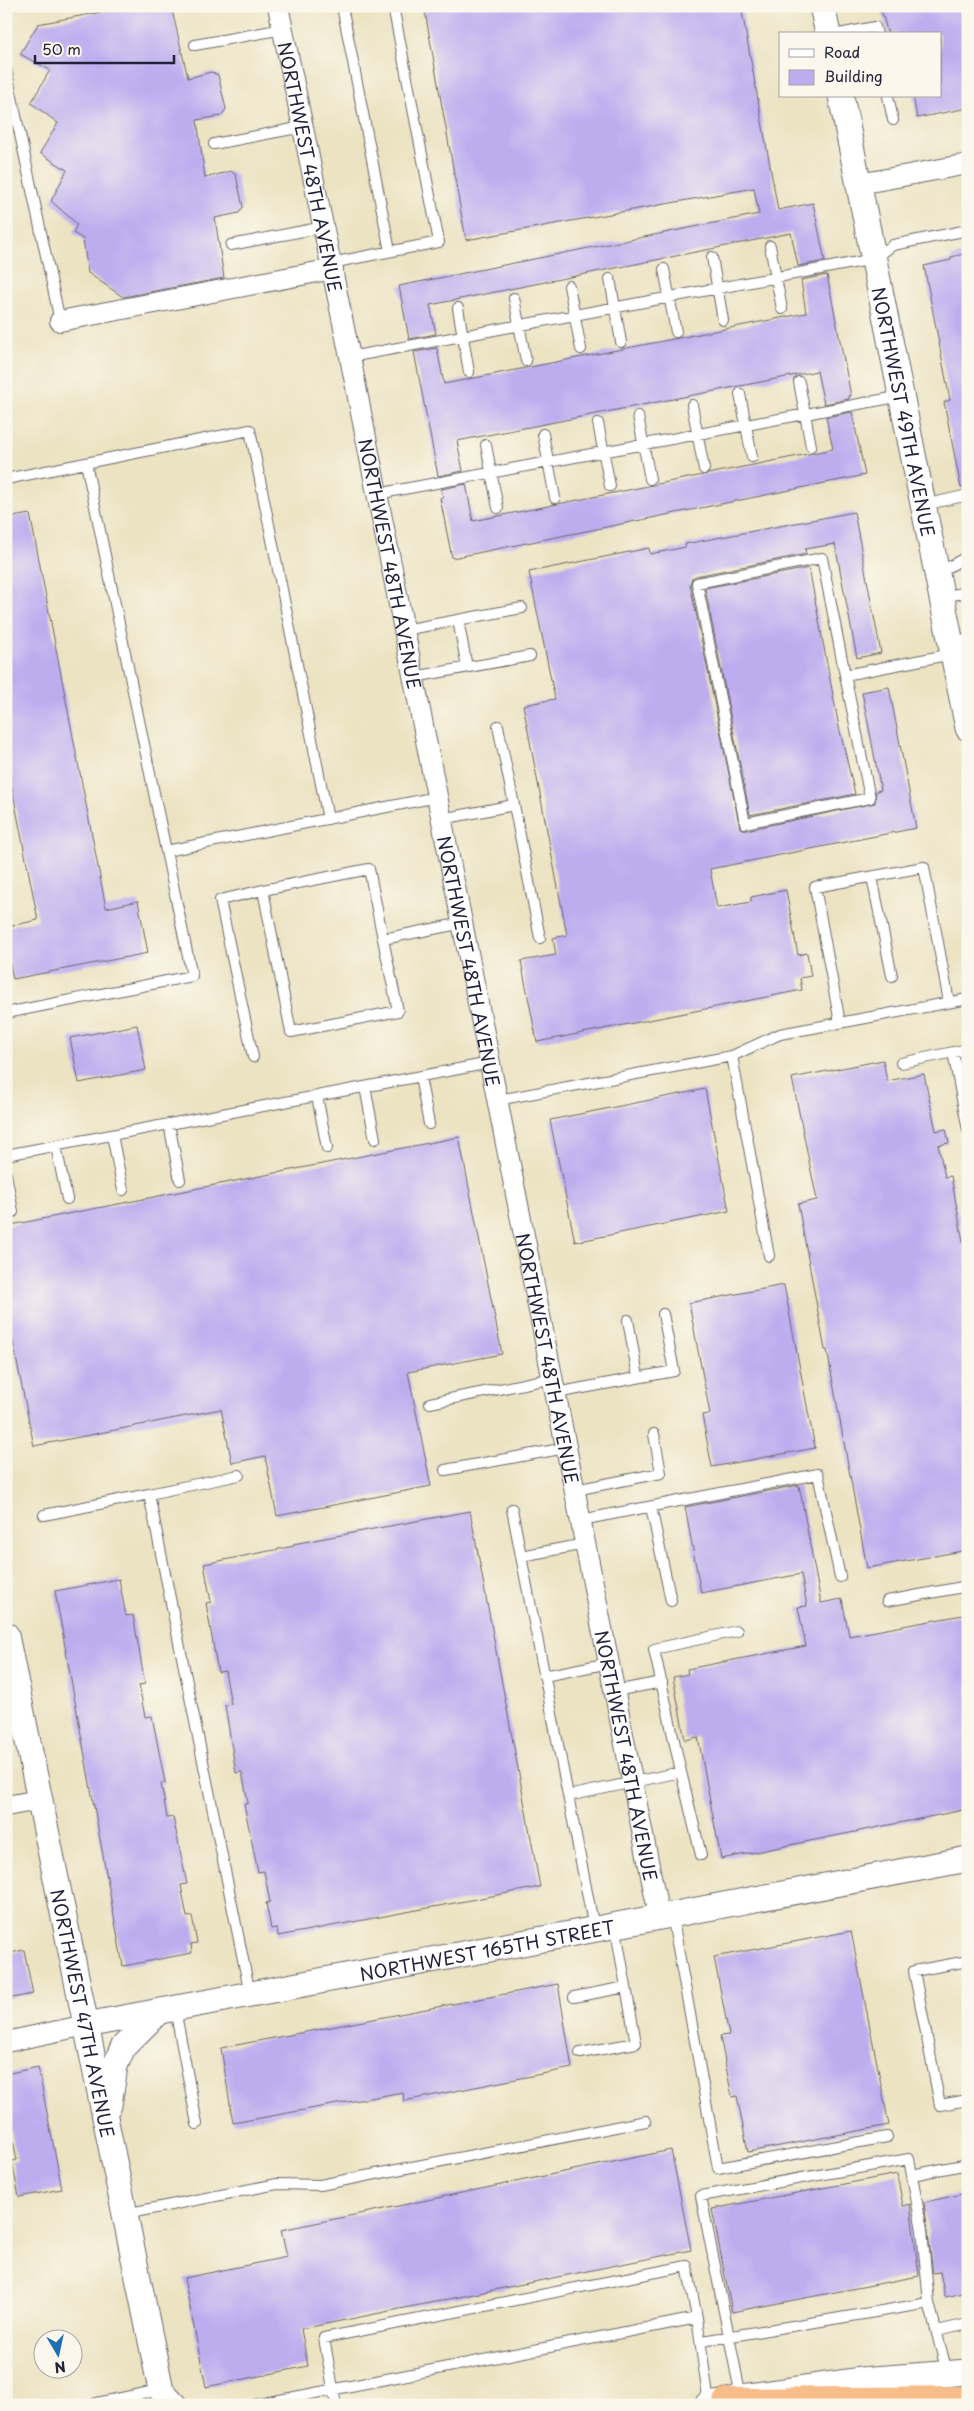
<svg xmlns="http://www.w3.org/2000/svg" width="974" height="2411" font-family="'Playpen Sans',sans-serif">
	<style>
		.building { fill: #bdadef }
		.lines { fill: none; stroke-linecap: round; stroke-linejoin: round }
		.service-casing { stroke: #69666a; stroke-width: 12 }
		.minor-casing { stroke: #69666a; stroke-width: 22 }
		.tertiary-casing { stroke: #69666a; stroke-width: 27 }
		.motorway-casing { stroke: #69666a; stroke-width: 29 }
		.service { stroke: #fff; stroke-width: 10 }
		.minor { stroke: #fff; stroke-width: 20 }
		.tertiary { stroke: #fff; stroke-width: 25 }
		.motorway { stroke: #f7bd88; stroke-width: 28 }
		.labels { text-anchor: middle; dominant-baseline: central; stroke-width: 5; stroke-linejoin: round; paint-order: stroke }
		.street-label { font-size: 18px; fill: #22223b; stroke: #fbf7ec }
	</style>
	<rect width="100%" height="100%" fill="#fbf7ec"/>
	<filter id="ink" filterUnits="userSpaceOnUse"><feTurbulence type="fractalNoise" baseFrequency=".02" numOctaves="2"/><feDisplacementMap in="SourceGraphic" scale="10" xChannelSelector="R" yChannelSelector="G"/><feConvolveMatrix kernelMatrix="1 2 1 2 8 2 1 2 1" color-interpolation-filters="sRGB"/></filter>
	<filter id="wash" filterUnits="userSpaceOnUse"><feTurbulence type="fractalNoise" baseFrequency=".0096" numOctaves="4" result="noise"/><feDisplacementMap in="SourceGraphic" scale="20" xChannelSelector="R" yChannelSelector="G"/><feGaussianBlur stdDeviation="1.12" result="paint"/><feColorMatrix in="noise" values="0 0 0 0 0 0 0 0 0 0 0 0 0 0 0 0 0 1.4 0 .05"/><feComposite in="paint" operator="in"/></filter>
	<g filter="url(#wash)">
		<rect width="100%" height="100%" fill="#ece3c2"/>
		<g id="blocks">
			<path class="building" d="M133,6H171L188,78L211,72L218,75L226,109L221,116L197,120L205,178L231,171L236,175L243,207L239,213L215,218L224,278L123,297L88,273L83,239L73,233L77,224L51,201L67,170L40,153L58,123L31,103L50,70L20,54L38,24Z
				M424,6H741L778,210L813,203L825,261L798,266L791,233L430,305L436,334L409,339L399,286L759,214L754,188L466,240Z
				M880,6H965L968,20V108L917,118L913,96H940V34H888Z
				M968,253V487L961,488L944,402L950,400L924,266L951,260V257Z
				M827,275L851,396H849V399L824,404L817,371L457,441L463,471L438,476L414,352L437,348L444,384L806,313L801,280Z
				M852,412L865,475L452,558L440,498L443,497L441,489L466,484L473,521L833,449L826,417Z
				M854,512L881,653L857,658L835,544L805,549L806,554L696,576L692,578L690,584L740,828L746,830L875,803L876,791L881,790L862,692L889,687L916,828L710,869L717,908L751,902V897L786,890L798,955L807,953L811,976L800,978L802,990L537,1042L521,961L556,955L553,938L567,935L523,705L555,699L529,572L649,548L650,554L686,547L685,544Z
				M30,514L106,908L138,901L148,953L13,979L6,946V927L38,920L6,758V518Z
				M809,568L839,727L855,794L750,815L705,588Z
				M137,1025L146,1070L79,1083L70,1038Z
				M883,1060L887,1081L924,1074L936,1131L946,1129L949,1143L938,1145L945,1177L951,1176L968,1269V1550L867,1568L827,1350H825L798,1204L817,1200L792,1078Z
				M705,1089L729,1211L575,1242L550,1120Z
				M459,1137L502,1354L408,1372L431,1486L277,1516L265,1456L232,1463L221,1409L34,1446L6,1308V1226Z
				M784,1285L815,1448L712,1467L702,1415L710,1414L689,1303Z
				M799,1485L821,1603L842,1599L849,1636L968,1614V1809L721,1859L698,1737L685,1740L673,1677L688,1674L687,1669L806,1646L798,1607L807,1606L801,1574L701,1593L685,1507Z
				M470,1511L540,1887L278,1936L277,1928L271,1929L266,1903L270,1902L264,1871L258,1872L244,1804L248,1803L242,1772L236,1773L225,1705L231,1704L225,1671L218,1672L206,1603L211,1602L204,1564L294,1546L293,1544Z
				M119,1579L126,1616L133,1615L145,1684L139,1685L145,1717L152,1716L165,1783H161L167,1818L173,1817L187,1884L181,1885L187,1917L192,1916L197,1943L191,1944L192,1953L123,1966L55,1591Z
				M851,1931L889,2125L748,2152L737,2096L732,2097L720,2036L729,2035L714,1957Z
				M24,1950L33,1994L6,1999V1954Z
				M558,1984L572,2068L404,2101L403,2092L233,2123L221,2048Z
				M38,2067L62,2189L19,2197L12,2161L17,2160L6,2105V2074Z
				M671,2150L691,2250L301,2329L308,2366L206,2387L184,2278L287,2257L281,2230Z
				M897,2174L903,2206L910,2204L919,2276L732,2312L712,2209Z
				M968,2193V2292L945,2297L940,2272L933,2273L924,2202Z"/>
		</g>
	</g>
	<g filter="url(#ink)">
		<use href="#blocks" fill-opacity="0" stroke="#69666a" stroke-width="1"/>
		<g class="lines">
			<g class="service-casing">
				<path id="service" d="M342,6L390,251
					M839,34L875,27L877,34
					M195,45L283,29
					M6,69L60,321
					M888,96L893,120
					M214,144L303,127
					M231,245L324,227
					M770,246L782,309
					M712,257L723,320
					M331,263L439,242L393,6
					M664,269L676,332
					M610,279L621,342
					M569,286L581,349
					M514,298L526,361
					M458,308L469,372
					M350,357L874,259L893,245L968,230
					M799,382L811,446
					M740,394L752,457
					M692,405L704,469
					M638,416L650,479
					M598,423L610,486
					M543,434L555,498
					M486,445L498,508
					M86,463L166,851
					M6,479L250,430L328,819
					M377,494L902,396
					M924,505L968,495
					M938,573L968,556
					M942,597L968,592
					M458,620L467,667
					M404,630L522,608
					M951,642L968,639
					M845,675L822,558L697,583L745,823L870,798L845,675L952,654
					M414,677L530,656
					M498,726L514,805
					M442,819L514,805L540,938
					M872,877L892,976
					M383,939L369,869L263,890L291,1032L398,1011L383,939L463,923
					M6,1013L192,976L166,851L437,797
					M840,1023L815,887L924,867L949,1002
					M953,1052L968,1130
					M732,1056L780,1034L968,999
					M253,1057L220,900L263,890
					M901,1063L968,1049
					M420,1077L429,1124
					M365,1087L375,1139
					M317,1096L327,1148
					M498,1100L732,1056L769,1256
					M169,1124L180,1180
					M112,1135L123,1190
					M56,1146L67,1199
					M6,1155L490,1063
					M6,1174L13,1212
					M628,1320L638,1377
					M556,1393L674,1371L663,1314
					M430,1403L553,1378
					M445,1470L566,1448
					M575,1490L661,1473L654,1434
					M149,1494L239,1475
					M651,1507L671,1601
					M512,1509L521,1556
					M44,1515L149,1494L250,1994
					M581,1520L818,1474L840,1577
					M585,1544L521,1556L594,1928
					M887,1601L968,1586
					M544,1676L609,1663
					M615,1691L662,1682
					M681,1772L701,1855
					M568,1796L681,1772L654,1649L737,1631
					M672,1915L718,2168L887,2137
					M968,1961L914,1971L940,2105L968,2100
					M574,1997L626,1987
					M175,2009L197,2124
					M580,2053L636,2043L615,1925
					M912,2175L968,2164
					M125,2214L277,2184L320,2185L646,2121
					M937,2331L968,2324
					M702,2341L929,2303L947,2372
					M741,2397L701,2196L909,2159L922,2230L929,2303
					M97,2405V2403L160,2390
					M254,2405L697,2318L709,2404
					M336,2405L324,2338L687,2266L697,2318"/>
			</g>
			<g class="minor-casing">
				<g id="minor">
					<path id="s1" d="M278,6L350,357L659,1916"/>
					<path d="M859,184L968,164"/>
					<path d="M60,321L333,269"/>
					<path d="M6,1806L39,1800"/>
					<path d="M6,2042L86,2025"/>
				</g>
			</g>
			<g class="tertiary-casing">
				<g id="tertiary">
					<path d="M822,6L828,34"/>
					<path id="s2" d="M841,96L968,728"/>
					<path id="s3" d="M6,1635L161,2390L175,2405"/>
					<path id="s4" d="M86,2025L968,1859"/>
					<path d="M109,2105L115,2066L123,2047L158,2012"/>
					<path d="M707,2405L727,2402L741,2397L860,2380L968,2372"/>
				</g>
			</g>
			<g class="motorway-casing">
				<path id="motorway" d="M727,2402L968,2400"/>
			</g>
			<use href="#service" class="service"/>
			<use href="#minor" class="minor"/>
			<use href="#tertiary" class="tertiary"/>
			<use href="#motorway" class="motorway"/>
		</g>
	</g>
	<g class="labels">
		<g class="street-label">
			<text stroke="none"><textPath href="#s1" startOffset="164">NORTHWEST 48TH AVENUE</textPath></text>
			<text stroke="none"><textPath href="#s2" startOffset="322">NORTHWEST 49TH AVENUE</textPath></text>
			<text stroke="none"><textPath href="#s1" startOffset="569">NORTHWEST 48TH AVENUE</textPath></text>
			<text stroke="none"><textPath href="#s1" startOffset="974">NORTHWEST 48TH AVENUE</textPath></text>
			<text stroke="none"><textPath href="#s1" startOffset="1379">NORTHWEST 48TH AVENUE</textPath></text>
			<text stroke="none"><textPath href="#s1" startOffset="1784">NORTHWEST 48TH AVENUE</textPath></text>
			<text stroke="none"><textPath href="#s4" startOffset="408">NORTHWEST 165TH STREET</textPath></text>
			<text stroke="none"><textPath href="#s3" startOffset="386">NORTHWEST 47TH AVENUE</textPath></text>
		</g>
	</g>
	<rect width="974" height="2411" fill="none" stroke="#fbf7ec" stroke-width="25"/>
	<rect x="779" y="32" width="162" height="65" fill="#fbf7ec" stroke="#a4a2a5"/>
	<rect x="789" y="49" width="25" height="8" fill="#ffffff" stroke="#a4a2a5"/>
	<text x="824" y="58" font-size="15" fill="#22223b">Road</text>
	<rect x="789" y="70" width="25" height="15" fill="#bdadef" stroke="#a4a2a5"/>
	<text x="824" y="82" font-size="15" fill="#22223b">Building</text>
	<g transform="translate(58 2354) rotate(171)"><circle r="24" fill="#fbf7ec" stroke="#a4a2a5"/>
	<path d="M0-4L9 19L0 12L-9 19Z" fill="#1f6fb2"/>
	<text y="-8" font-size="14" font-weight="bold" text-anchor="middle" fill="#22223b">N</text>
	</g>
	<path d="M35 55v8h139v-8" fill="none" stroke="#22223b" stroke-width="2.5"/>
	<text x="42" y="55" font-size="15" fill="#22223b" stroke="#fbf7ec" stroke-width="4" paint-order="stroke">50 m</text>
</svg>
